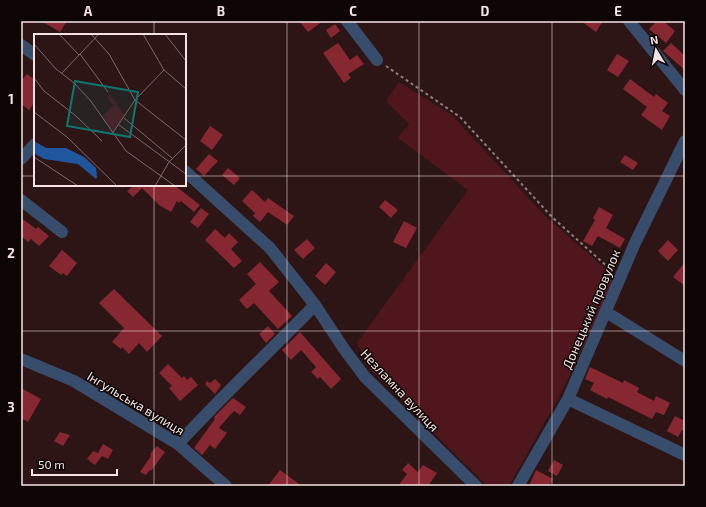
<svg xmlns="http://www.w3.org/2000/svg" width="706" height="507" font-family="'Exo 2',sans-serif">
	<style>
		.green { fill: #4f171d }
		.building { fill: #872732 }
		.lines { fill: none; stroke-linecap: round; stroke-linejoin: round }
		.path { stroke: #917c7c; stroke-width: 2; stroke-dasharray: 3 3; stroke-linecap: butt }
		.minor { stroke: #384d6c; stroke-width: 12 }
		.grid { fill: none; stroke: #f6e4e4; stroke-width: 1; stroke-opacity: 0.55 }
		.labels { text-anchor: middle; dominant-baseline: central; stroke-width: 3; stroke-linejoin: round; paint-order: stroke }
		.street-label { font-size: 13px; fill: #f6e4e4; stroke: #0e0505 }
		.inset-road { fill: none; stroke: #7d6868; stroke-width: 1 }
		.view { fill: #0f766e; fill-opacity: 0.15; stroke: #0f766e; stroke-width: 2 }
		.inset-edge { fill: none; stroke: #f6e4e4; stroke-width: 2 }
		.neatline { fill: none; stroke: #f6e4e4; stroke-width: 1.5 }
		.grid-label { font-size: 13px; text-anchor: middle; font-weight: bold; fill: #f6e4e4 }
	</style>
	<rect width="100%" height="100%" fill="#2d1516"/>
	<path class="green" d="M399,82L452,115L544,215L617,279L560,395L509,486H487L371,370L357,343L468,190L398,138L409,124L386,101Z"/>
	<path class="building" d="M41,21H67L60,32Z
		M299,21H323L308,32Z
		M581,21H603L596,32Z
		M657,21H663L675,31L666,43L649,29Z
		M335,24L340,31L331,38L326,30Z
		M338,43L350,60L357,55L364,64L348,74L351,78L344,83L323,53Z
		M671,43L685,56V70L663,51Z
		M617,54L629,61L618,77L607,70Z
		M27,74L35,80V102L29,110L21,104V81Z
		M630,79L654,97L656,94L668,103L662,111L670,116L662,130L641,115L647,107L623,89Z
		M210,126L223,135L212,150L200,141Z
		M209,154L218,161L204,176L196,169Z
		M625,155L638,163L633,170L620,162Z
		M228,168L240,178L234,185L222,175Z
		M134,185H174L200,205L194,212L181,201L179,203L177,201L171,212L159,205L142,188L133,197L127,191Z
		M252,190L265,202L268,198L294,216L287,225L268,212L260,222L253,216L255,213L242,201Z
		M385,200L398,210L391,218L379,207Z
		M599,207L613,215L606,228L625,239L620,248L598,236L592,246L583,241L595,220L593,218Z
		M201,208L209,214L198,228L190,222Z
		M21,218L36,229L38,227L49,236L39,246L31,239L28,242L21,236Z
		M404,221L417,228L406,248L393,242Z
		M215,229L225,238L229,233L238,242L231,249L242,261L234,268L205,240Z
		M307,239L315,248L303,259L294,250Z
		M668,240L678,250L668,261L658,251Z
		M62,250L77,263L67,276L63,273L61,275L49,266Z
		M260,262L279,282L269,291L292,316L278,329L254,303L247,309L239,300L256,284L247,274Z
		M685,262V286L673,277Z
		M326,263L336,272L325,285L315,276Z
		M114,289L162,336L147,352L139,343L129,354L122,347L121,349L112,342L124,328L99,303Z
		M268,326L275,334L266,343L259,334Z
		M300,332L341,379L331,389L320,377L318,379L311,372L316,367L301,350L291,360L282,350Z
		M168,364L182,378L184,376L187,380L191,377L198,385L180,401L169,388L172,386L159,373Z
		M590,367L623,383L624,380L639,388L637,392L654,401L656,396L670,403L664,415L656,412L652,419L608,397L607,399L590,390L594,383L585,379Z
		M215,379L221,385L215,394L205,384L207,381L210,383Z
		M21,388L41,399L28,422L21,418Z
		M233,398L246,407L240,415L234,411L231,414L219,428L227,433L215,449L210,445L202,455L194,448L215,419L214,417Z
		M675,416L685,421V431L682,430L678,437L667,431Z
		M60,432L70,435L63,446L54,441Z
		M103,444L113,450L108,459L102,456L95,465L87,459L93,451L98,453Z
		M157,446L165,452L151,471L150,470L146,475L140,472L151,456L150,454Z
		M554,460L563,465L557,476L548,471Z
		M408,463L418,472L423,465L437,473L428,486H398L407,474L402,470Z
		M280,470L302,486H268Z
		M536,470L553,479L549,486H529Z"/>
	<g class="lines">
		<path class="path" d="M386,66L460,117L552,217L611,270"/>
		<path class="minor" d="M347,21L377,60
			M629,21L685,90
			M21,45L35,55
			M21,159L35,144
			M185,171L270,248L315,305L344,349L365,377L476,486
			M21,200L62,232
			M606,312L685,361
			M21,359L74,381L178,444L226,486
			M568,399L685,455
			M178,444C222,396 270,351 315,305
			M518,486L568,399L635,243L685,141"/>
	</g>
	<path class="grid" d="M154,21V35M287,21V486M419,21V486M552,21V486M21,176H35M185,176H685M154,185V486M21,331H685"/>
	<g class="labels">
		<g class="street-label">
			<text transform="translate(591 309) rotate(-67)">Донецький провулок</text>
			<text transform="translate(400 390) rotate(47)">Незламна вулиця</text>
			<text transform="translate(136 403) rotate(31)">Інгульська вулиця</text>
		</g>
	</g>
	<g transform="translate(34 34)">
		<rect width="152" height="152" fill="#2d1516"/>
		<path d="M75,60L91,81L78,99L68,83L80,71L74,65Z" fill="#4f171d"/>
		<path d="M0,107L12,114H32L50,123L62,134L63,143L62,145L44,130L10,125L0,119Z" fill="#20569d"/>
		<path class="inset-road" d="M25,0L45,21M57,0L75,20L101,66L152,106M109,0L130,36L152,55M131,0L152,27M0,10L22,35L40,49L56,66L92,117L141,152M46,20L74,58M27,40L65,0M0,44L10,57L42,82L68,107M0,78L33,103L83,152M90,84L138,124M85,91L152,140M78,100L101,66L130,36M0,123L44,152M121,152L135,128L152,111"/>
		<path class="view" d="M41,47L104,58L96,103L33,92Z"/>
		<rect width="152" height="152" class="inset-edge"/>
	</g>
	<rect width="706" height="507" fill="none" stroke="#0e0505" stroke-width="44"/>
	<g transform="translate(656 50) rotate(350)" stroke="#0e0505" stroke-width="3" paint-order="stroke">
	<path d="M0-3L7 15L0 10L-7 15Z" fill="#f6e4e4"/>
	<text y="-6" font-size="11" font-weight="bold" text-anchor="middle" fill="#f6e4e4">N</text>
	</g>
	<path d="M32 469v6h85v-6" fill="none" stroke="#f6e4e4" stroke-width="2"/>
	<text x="38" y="469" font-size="12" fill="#f6e4e4" stroke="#0e0505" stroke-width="3" paint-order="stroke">50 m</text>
	<rect x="22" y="22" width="662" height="463" class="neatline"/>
	<g class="grid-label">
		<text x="88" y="16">A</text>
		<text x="221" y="16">B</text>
		<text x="353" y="16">C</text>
		<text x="485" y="16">D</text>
		<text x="618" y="16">E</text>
		<text x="11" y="104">1</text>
		<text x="11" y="258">2</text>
		<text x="11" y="412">3</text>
	</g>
</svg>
